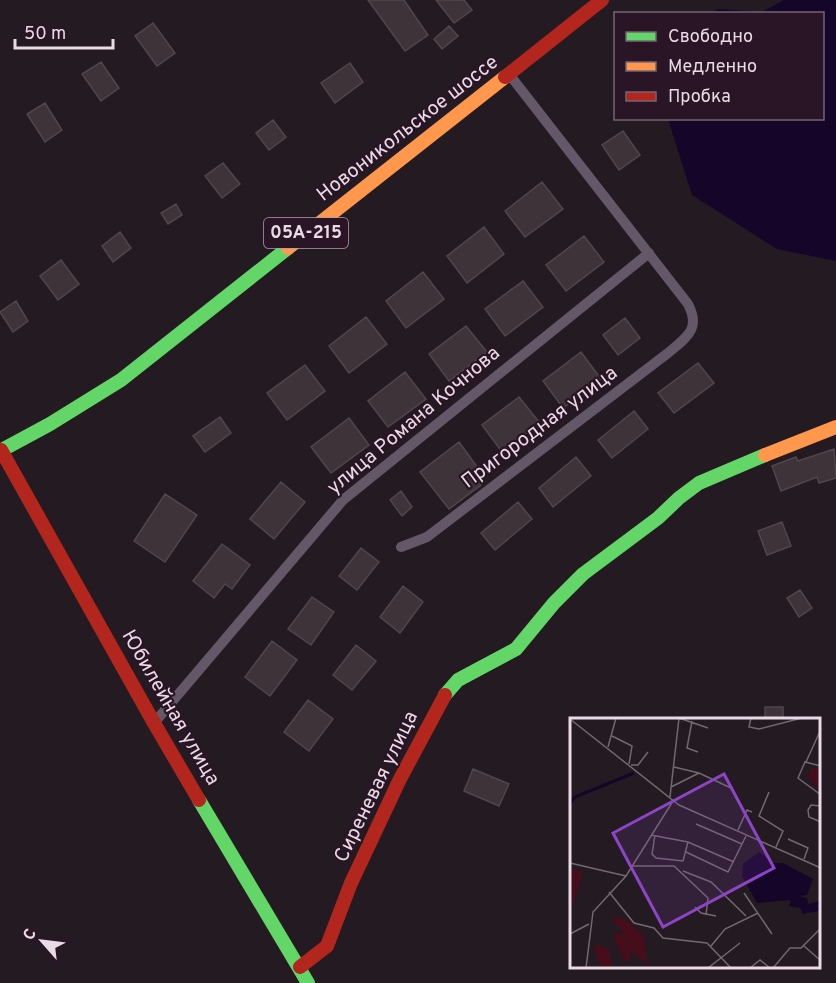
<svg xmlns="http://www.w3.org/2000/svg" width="836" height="983" font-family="Overpass,sans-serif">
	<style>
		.water { fill: #140529 }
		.building { fill: #3d3339; stroke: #51464c; stroke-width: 1.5 }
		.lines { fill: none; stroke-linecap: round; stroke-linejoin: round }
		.street { stroke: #645868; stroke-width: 10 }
		.fast { stroke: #63d668; stroke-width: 14 }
		.slow { stroke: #ff974d; stroke-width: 14 }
		.jam { stroke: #b3261e; stroke-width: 14 }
		.labels { text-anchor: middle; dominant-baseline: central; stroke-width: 4.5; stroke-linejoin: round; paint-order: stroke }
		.shield { fill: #291525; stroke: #af9fab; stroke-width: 1.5 }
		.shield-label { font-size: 18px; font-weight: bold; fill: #e9dae5 }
		.street-label { font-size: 20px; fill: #e9dae5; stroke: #291525 }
		.inset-river { fill: none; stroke: #140529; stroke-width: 3 }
		.inset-road { fill: none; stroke: #736770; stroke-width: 1.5 }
		.view { fill: #8c46c5; fill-opacity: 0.15; stroke: #8c46c5; stroke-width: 3 }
		.inset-edge { fill: none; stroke: #e9dae5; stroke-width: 3 }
	</style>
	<rect width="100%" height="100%" fill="#241a22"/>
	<path class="water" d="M784,0H836V261L777,249L692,195L668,119L822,118V14L712,13L718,9L762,12Z"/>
	<path class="building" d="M368,0H404L428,35L405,51Z
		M436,0H464L472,10L454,23Z
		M153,23L175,53L157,66L135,36Z
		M449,26L458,36L442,49L434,39Z
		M101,62L119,88L101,101L82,74Z
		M350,63L363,82L335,103L321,83Z
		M45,103L62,130L45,142L27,114Z
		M273,120L286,137L269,150L256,133Z
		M623,131L640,155L619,170L602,145Z
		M223,163L240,184L222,198L205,176Z
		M542,182L563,209L525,237L505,211Z
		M176,204L182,215L168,224L161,213Z
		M484,227L504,254L467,283L447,256Z
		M120,232L131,248L113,262L102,246Z
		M584,236L604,262L566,291L546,265Z
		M61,260L79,284L58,300L40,276Z
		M423,272L444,299L406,328L386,301Z
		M523,281L543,307L505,336L485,309Z
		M16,301L28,321L13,332L0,312Z
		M366,317L387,344L349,373L329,346Z
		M625,318L640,338L618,355L603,335Z
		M466,326L487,352L449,381L429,354Z
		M581,352L601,379L563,408L543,381Z
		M698,363L714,383L674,413L658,393Z
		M305,365L325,391L287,420L267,393Z
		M405,372L426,399L388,427L368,401Z
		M519,397L540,423L502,452L482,425Z
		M634,411L648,429L612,458L598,440Z
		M220,417L231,433L205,452L193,436Z
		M349,418L369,445L331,473L311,447Z
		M459,442L478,468L471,473L481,485L449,509L420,472Z
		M834,449L836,478L819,483L817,477L781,491L772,466L796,457L798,461Z
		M576,457L591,476L553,507L539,488Z
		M281,482L305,502L274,539L250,519Z
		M401,491L412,507L402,516L390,500Z
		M165,494L197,515L165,562L134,541Z
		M518,502L532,519L495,550L481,533Z
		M782,522L791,546L767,555L758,531Z
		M222,544L250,565L232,589L225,584L214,598L193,581Z
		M361,548L379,562L357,590L339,576Z
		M403,586L423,602L400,633L380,617Z
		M800,590L812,608L799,617L787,598Z
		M312,597L334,612L311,645L288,629Z
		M272,641L297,660L270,696L245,677Z
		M356,645L376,661L352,690L333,675Z
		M308,700L333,719L309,751L284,732Z
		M765,707H783V719H765Z
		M473,769L509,784L499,806L464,791Z"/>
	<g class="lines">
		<path class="street" d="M401,547L427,537L668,353C687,337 701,329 688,304L509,74
			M154,723L343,500L649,253"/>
		<path class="fast" d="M0,451L50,424L121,380L288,248
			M445,695L458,680L516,649L554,603L583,574L658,518L679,498L699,483L765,455
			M199,800L308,983"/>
		<path class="slow" d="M288,248L505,77
			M765,455L836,427"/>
		<path class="jam" d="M505,77L602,0
			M1,450L154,723L199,800
			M300,967L327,946L351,883L400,779L445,695"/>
	</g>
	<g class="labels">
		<rect class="shield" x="264" y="218" width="84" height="30" rx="4.5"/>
		<g class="shield-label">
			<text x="306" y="233">05А-215</text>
		</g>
		<g class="street-label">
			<text transform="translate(408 129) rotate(-38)">Новоникольское шоссе</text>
			<text transform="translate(414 421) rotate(-40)">улица Романа Кочнова</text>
			<text transform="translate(540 428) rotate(-37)">Пригородная улица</text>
			<text transform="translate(170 708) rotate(60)">Юбилейная улица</text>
			<text transform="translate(377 787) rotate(-64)">Сиреневая улица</text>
		</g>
	</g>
	<g transform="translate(570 718)">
		<rect width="250" height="250" fill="#241a22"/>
		<path d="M250,49L251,50L250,72L238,59L241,51ZM0,150L13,154L0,195ZM45,198L51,202L54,200L74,218L77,246L58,231L61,241L55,244L44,221V213L51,218L53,214L42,202ZM27,226L38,231L43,250H32L24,232Z" fill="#460e1b"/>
		<path d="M189,134L203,145H213L243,161L237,177L229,178L237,180L238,186L250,183L248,193L233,196L230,190L219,188L221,182L187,185L172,158L173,146Z" fill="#140529"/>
		<path class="inset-river" d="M0,85L5,79L64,55"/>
		<path class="inset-road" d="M109,0L138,10M181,0L179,9L189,11L232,0M0,1L109,87L251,150M122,3L117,30L128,34M42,18L62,28L59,46M38,29L46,0M236,44L251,11M61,47H68L78,34M251,48L235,44L228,60L251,77M104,49L129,55L161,70M101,69L129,55M199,74L189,98L213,113L206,129M100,79L109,0M251,88L241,87L238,92L239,99L251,104M126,106L172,126M168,112L177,92L182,94M81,117L118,124L164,144M85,117L82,136L86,140L113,143L118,124M218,121L238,130L234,141M116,134L158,154L176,118M0,145L56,158M62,148H104L138,180L136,197M113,153L141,164L176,198M39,174L64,205L84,210L93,220L137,225L161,250M174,175L202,216M125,189L131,195L146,198M0,216L19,206M141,228L155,211L188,195M234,228L250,242M16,250L23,194L56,158L103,83M138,250L170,225M180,250L190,242L200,250M203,250L220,230H231L251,210"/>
		<path class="view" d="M154,56L204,150L93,209L43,115Z"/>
		<rect width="250" height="250" class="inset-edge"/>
	</g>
	<rect x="614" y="12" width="210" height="108" fill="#291525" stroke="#766472" stroke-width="1.5"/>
	<rect x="626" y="32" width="30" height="9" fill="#63d668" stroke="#766472" stroke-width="1.5"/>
	<text x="668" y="42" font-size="18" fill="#e9dae5">Свободно</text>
	<rect x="626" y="62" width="30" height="9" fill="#ff974d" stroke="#766472" stroke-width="1.5"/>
	<text x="668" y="72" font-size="18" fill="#e9dae5">Медленно</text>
	<rect x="626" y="92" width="30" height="9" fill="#b3261e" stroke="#766472" stroke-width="1.5"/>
	<text x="668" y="102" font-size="18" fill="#e9dae5">Пробка</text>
	<g transform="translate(42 941) rotate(298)" stroke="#291525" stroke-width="4.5" paint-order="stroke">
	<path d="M0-4.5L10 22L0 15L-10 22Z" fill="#e9dae5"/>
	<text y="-9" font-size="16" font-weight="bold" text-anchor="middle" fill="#e9dae5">С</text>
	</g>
	<path d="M15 39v9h98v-9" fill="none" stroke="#e9dae5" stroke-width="3"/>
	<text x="24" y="39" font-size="18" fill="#e9dae5" stroke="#291525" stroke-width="4.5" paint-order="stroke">50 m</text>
</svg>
